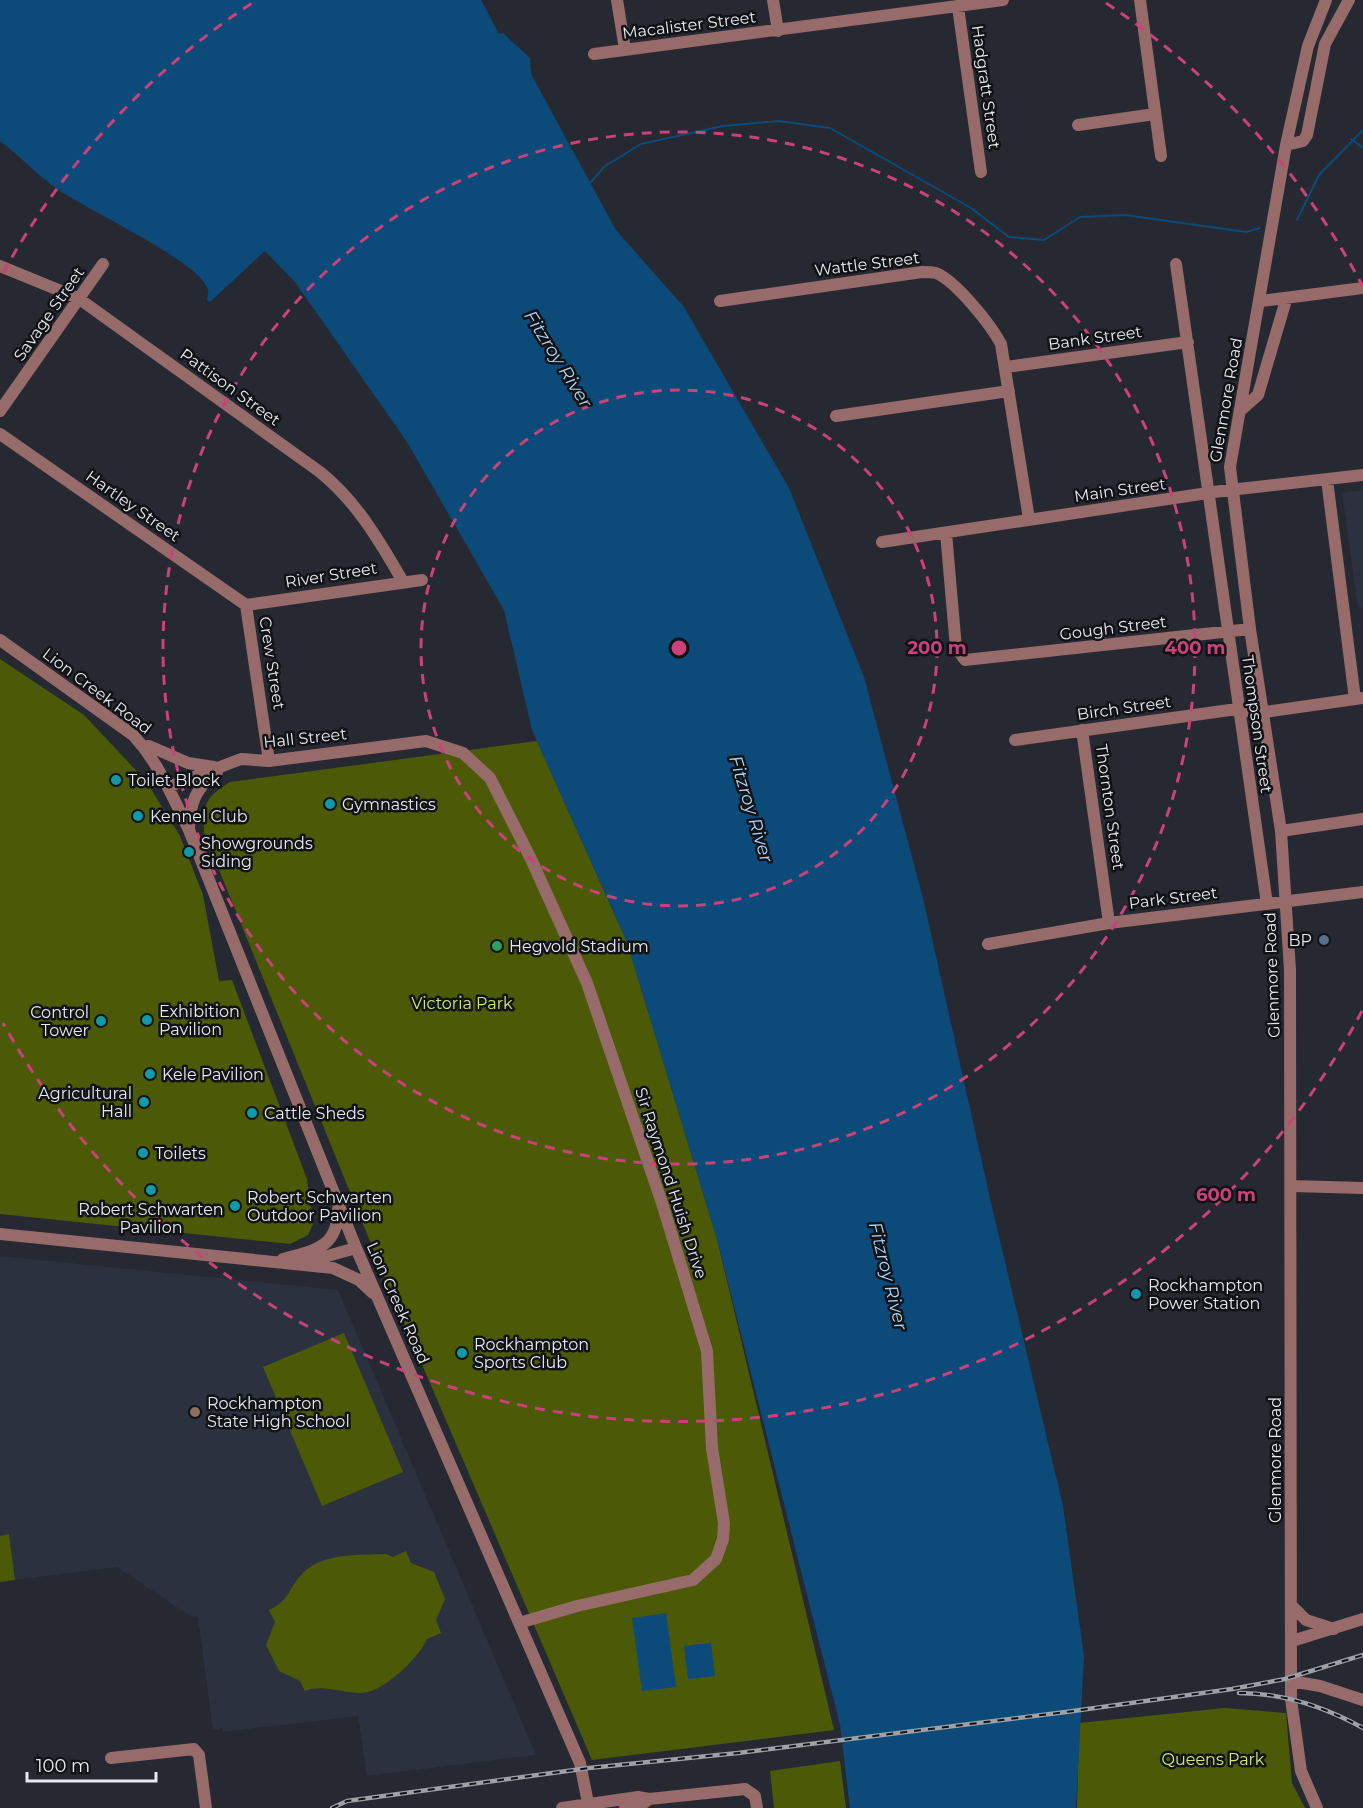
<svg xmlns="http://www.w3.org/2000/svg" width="1363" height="1808" font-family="Montserrat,sans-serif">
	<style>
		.built { fill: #2b313e }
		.green { fill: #4c5907 }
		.water { fill: #0b4a79 }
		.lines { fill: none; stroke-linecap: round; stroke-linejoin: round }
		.stream { stroke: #0b4a79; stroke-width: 2 }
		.minor { stroke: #966b6a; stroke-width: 12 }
		.rail-casing { stroke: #9ea1a7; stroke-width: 4.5 }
		.rail { stroke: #101215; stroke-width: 2; stroke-dasharray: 7; stroke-linecap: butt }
		.ring { fill: none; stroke: #c94279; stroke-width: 3; stroke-dasharray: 10 8 }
		.culture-dot { fill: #0f9aa8; stroke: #101215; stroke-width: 2 }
		.service-dot { fill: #5c6f8a; stroke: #101215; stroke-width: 2 }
		.leisure-dot { fill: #2e9e5b; stroke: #101215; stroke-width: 2 }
		.education-dot { fill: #8d6e63; stroke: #101215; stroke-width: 2 }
		.labels { text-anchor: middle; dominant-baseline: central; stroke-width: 5; stroke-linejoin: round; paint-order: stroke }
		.street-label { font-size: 16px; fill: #e7eaef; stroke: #101215 }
		.poi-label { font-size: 16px; fill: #e7eaef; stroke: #101215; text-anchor: start }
		.park-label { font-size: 16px; fill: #d3ec6e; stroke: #101215 }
		.water-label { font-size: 18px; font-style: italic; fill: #b0d4f6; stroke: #101215 }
		.centre { fill: #c94279; stroke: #101215; stroke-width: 3 }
		.ring-label { font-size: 18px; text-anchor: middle; font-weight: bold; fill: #c94279; stroke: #101215; stroke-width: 5; stroke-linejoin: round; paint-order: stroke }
	</style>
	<rect width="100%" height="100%" fill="#262931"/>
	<path class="built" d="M1363,490V607L1358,608L1342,493Z
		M0,1256L338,1290L536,1755L367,1776L358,1716L223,1732V1728L213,1730L198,1617L190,1616L117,1567L15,1580L9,1535L0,1536Z"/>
	<path class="green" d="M0,659L84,715L146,781L180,836L203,895L219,981L232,980L307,1179L313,1224L308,1235L290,1244L0,1214Z
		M537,741L627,942L717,1239L834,1730L592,1760L387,1283L204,833C203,805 205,797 230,782Z
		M344,1333L403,1472L322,1506L263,1367Z
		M9,1534L15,1580L0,1582V1536Z
		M406,1551L411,1563L434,1572L445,1599L436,1620L441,1633L427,1639C419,1658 382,1694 360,1693C342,1693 322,1684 305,1691L300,1681L279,1671L266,1645L275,1622L269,1610C290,1601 289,1586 304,1572C324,1553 360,1555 386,1554L393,1557Z
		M1225,1708L1286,1713L1292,1783L1305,1808H1077L1079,1723Z
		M840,1761L846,1808H774L770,1771Z"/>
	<path class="water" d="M0,0H481L499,34L503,33L530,58L531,74L616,230L684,307L789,488L864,677L923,898L992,1207L1063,1506L1084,1656L1076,1808H850L840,1725L717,1239L627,942L532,730L504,610L407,442L295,282L265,251L210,302L207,300C207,297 209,293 208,290C201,261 80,207 53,186C34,172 19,155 0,141Z
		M666,1613L676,1687L642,1691L632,1618Z
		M711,1643L715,1676L688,1679L684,1646Z"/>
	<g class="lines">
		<path class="stream" d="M1351,139L1363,148
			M590,183L605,166L641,144L723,126L779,121L830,128L971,208L1009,237L1044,240L1080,217L1125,215L1246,232L1260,228
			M1297,220L1319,175L1363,130"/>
		<path class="minor" d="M617,0L625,49
			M773,0L778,31
			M1140,0L1161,156
			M958,7L981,172
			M594,54L1003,0
			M1078,125L1155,114
			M1286,145L1303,141L1307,135L1325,44L1349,0
			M1176,264L1267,904
			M0,266L78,298L320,472C356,501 379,540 402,580
			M720,301L922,272C926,272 932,272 936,273C956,281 991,325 1001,344L1029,519
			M1261,301L1363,288
			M1006,367L1188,342
			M1241,410L1258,395L1286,300
			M0,411L103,264
			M836,416L1009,391
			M0,434L246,605
			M1327,480L1355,699
			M946,533L956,648L965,660L1250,629
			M882,542L1221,491L1363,475
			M246,605L422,580
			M246,605L269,761
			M0,640L133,735C159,763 172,796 189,830L356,1248L580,1763L589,1808
			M1082,730L1109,923
			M1015,740L1237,709L1265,712L1363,698
			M144,747L149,746L188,763L214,767
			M168,787L241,759L269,761L426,741L463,753L490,778L531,859L587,983L662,1203L707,1351L712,1448L724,1523L723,1539L716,1559L693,1580L577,1606L519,1623
			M189,828C190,803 196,787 217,772
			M1281,831L1363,819
			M988,944L1109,923L1363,892
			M1292,1186L1363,1188
			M0,1234L333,1268L359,1280L373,1293
			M283,1259C315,1250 338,1248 338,1209
			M304,1259L324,1257L356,1248
			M1292,1606L1306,1620L1334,1629
			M1292,1641L1363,1619
			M1291,1681L1320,1686L1363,1700
			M111,1758L194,1749L199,1755L206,1808
			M562,1808L638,1797L649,1799L745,1789L755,1796L757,1808
			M625,1808L640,1806L649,1799
			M1317,1808L1301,1771L1291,1699L1290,970L1281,831L1250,629L1230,467L1286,145L1308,46L1326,0"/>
		<g class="rail-casing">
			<path id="rail" d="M1239,1693C1283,1693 1325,1707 1363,1728
				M332,1808L347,1801L589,1768L738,1753L1066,1712L1232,1689L1285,1679L1363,1655"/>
		</g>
		<use href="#rail" class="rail"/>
	</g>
	<g class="ring">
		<circle cx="679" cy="648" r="258"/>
		<circle cx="679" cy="648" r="516"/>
		<path d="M1362 1011A773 773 0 0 1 3 1023M3 273A773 773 0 0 1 252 3M1106 3A773 773 0 0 1 1362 285"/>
	</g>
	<g class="culture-dot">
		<circle cx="116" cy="780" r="6"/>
		<circle cx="330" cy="804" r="6"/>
		<circle cx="138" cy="816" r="6"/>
		<circle cx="189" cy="852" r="6"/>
		<circle cx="147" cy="1020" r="6"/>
		<circle cx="101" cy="1021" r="6"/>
		<circle cx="150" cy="1074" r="6"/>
		<circle cx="144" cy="1102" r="6"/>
		<circle cx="252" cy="1113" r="6"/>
		<circle cx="143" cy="1153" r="6"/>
		<circle cx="151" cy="1190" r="6"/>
		<circle cx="235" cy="1206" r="6"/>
		<circle cx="1136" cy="1294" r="6"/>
		<circle cx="462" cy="1353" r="6"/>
	</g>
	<circle class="service-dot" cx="1324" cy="940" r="6"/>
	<circle class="leisure-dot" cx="497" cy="946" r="6"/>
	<circle class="education-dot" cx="195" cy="1412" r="6"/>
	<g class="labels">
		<g class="street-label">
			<text transform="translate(689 25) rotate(-7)">Macalister Street</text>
			<text transform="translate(986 87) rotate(82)">Hadgratt Street</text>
			<text transform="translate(867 264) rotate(-7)">Wattle Street</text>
			<text transform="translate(49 314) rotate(-55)">Savage Street</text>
			<text transform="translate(1095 338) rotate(-8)">Bank Street</text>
			<text transform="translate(230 387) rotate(36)">Pattison Street</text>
			<text transform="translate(1226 400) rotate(-80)">Glenmore Road</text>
			<text transform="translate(1120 490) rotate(-8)">Main Street</text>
			<text transform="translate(133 506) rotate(35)">Hartley Street</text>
			<text transform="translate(331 575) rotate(-9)">River Street</text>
			<text transform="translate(1113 628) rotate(-7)">Gough Street</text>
			<text transform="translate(272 663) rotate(81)">Crew Street</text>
			<text transform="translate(97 691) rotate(37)">Lion Creek Road</text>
			<text transform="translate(1124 708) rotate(-8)">Birch Street</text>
			<text transform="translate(1257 724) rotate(82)">Thompson Street</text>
			<text transform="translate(305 738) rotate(-6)">Hall Street</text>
			<text transform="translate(1110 807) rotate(82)">Thornton Street</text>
			<text transform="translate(1173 898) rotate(-7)">Park Street</text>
			<text transform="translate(1272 975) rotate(-92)">Glenmore Road</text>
			<text transform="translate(671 1183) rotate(72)">Sir Raymond Huish Drive</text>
			<text transform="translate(398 1303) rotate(66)">Lion Creek Road</text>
			<text transform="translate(1275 1460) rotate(-90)">Glenmore Road</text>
		</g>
		<g class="poi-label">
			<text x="128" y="780">Toilet Block</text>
			<text x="342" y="804">Gymnastics</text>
			<text x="150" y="816">Kennel Club</text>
			<text x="201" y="843">Showgrounds<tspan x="201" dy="18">Siding</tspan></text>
			<text x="1312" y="940" text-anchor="end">BP</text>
			<text x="509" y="946">Hegvold Stadium</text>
			<text x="159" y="1011">Exhibition<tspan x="159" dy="18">Pavilion</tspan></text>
			<text x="89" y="1012" text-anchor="end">Control<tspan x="89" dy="18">Tower</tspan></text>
			<text x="162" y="1074">Kele Pavilion</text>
			<text x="132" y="1093" text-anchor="end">Agricultural<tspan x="132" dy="18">Hall</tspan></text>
			<text x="264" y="1113">Cattle Sheds</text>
			<text x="155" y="1153">Toilets</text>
			<text x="247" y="1197">Robert Schwarten<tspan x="247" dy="18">Outdoor Pavilion</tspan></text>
			<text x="151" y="1209" text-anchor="middle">Robert Schwarten<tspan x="151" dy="18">Pavilion</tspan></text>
			<text x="1148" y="1285">Rockhampton<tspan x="1148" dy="18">Power Station</tspan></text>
			<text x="474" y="1344">Rockhampton<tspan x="474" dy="18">Sports Club</tspan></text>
			<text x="207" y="1403">Rockhampton<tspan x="207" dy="18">State High School</tspan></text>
		</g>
		<g class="park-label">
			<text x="462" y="1003">Victoria Park</text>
			<text x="1213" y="1759">Queens Park</text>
		</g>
		<g class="water-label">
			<text transform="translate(558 359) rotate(58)">Fitzroy River</text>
			<text transform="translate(751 809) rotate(73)">Fitzroy River</text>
			<text transform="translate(888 1276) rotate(76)">Fitzroy River</text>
		</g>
	</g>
	<circle cx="679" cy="648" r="9" class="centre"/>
	<g class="ring-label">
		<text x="937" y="654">200 m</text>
		<text x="1195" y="654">400 m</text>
		<text x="1226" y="1201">600 m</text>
	</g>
	<path d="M27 1772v9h129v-9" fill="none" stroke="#e7eaef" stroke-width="3"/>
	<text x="36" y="1772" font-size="18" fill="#e7eaef" stroke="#101215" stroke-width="4.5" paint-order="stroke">100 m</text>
</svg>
